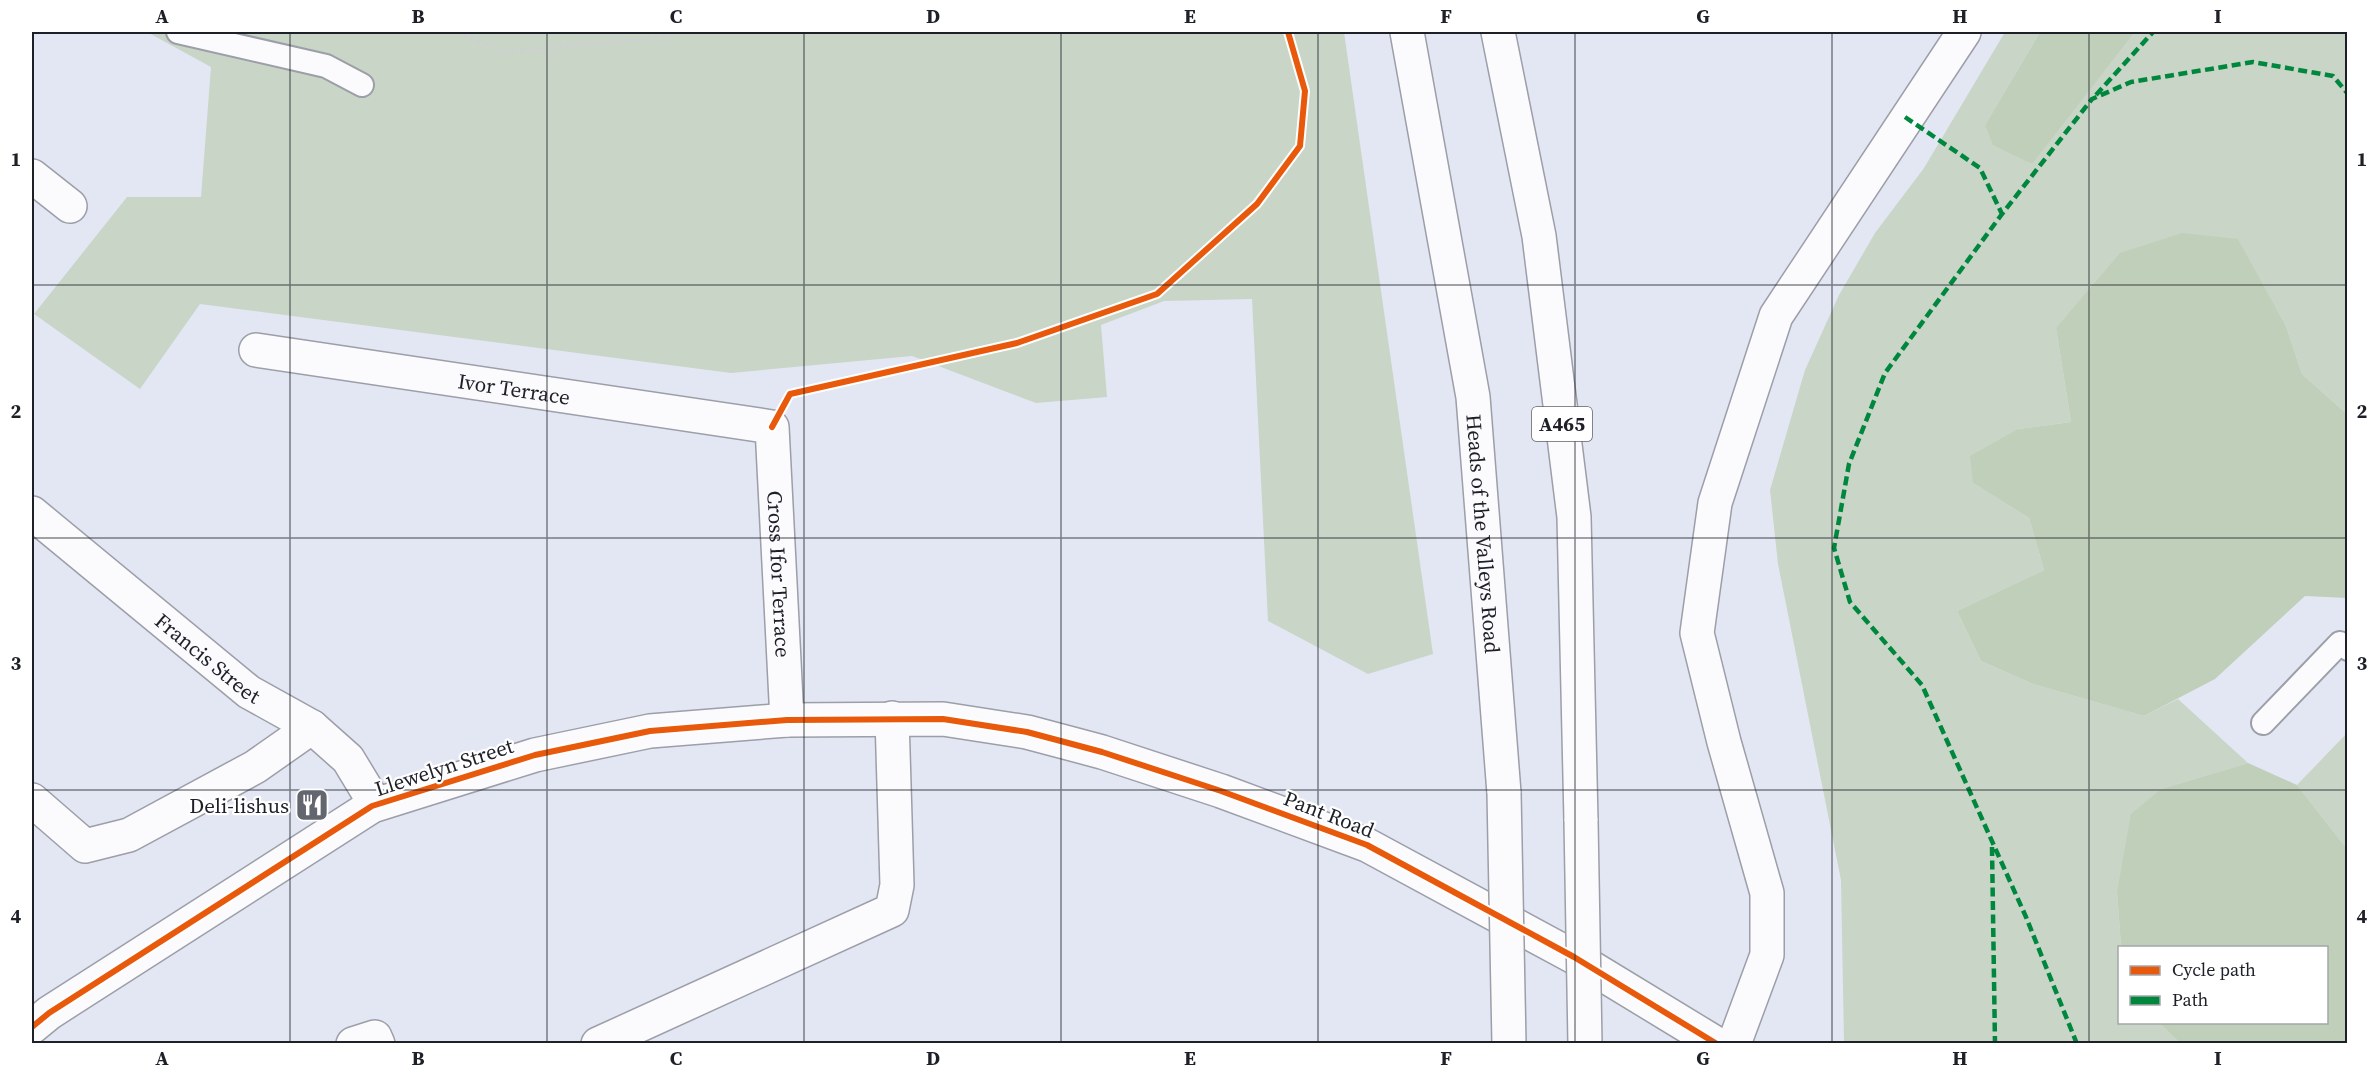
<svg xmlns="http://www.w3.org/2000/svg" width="2379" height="1075" font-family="'Source Serif 4',serif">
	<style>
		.green { fill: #c9d5c7 }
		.forest { fill: #c0cfba }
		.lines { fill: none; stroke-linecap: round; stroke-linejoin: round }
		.lane-casing { stroke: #9c9ea8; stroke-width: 26 }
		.street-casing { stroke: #9c9ea8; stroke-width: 36 }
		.secondary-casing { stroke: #9c9ea8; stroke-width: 36 }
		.highway-casing { stroke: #9c9ea8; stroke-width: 36 }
		.path { stroke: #cfcfd3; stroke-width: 4; stroke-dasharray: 3 4.5; stroke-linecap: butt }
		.lane { stroke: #fbfbfd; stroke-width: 22 }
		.street { stroke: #fbfbfd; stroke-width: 33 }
		.secondary { stroke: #fbfbfd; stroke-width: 33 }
		.highway { stroke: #fbfbfd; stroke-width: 33 }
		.highway-bridge-casing { stroke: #9c9ea8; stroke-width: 36; stroke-linecap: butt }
		.highway-bridge { stroke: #fbfbfd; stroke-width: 33 }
		.quiet { stroke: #00873e; stroke-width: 4.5; stroke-dasharray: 9 4.5; stroke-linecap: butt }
		.cycleway-casing { stroke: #fff; stroke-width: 10 }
		.cycleway { stroke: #e8590c; stroke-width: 6 }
		.grid { fill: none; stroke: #1e2028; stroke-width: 1.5; stroke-opacity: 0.55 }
		.labels { text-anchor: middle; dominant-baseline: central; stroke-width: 4.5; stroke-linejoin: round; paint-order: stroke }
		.shield { fill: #fff; stroke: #626368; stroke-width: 1.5 }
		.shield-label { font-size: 20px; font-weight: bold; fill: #1e2028 }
		.street-label { font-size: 21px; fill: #1e2028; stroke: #fff }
		.poi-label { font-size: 21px; fill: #1e2028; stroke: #fff; text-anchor: end }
		.neatline { fill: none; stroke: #1e2028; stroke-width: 2 }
		.grid-label { font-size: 20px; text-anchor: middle; font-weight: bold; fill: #1e2028 }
	</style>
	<rect width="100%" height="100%" fill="#e3e7f4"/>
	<path class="green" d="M147,32H1344L1433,654L1368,674L1268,621L1252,299L1164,301L1101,325L1107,397L1036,403L912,356L731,373L200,304L140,389L34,314L127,197H201L211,67Z
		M2005,32H2040L1985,125L2031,164L2135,32H2347V414L2302,374L2286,326L2238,240L2056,328L2071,422L2018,429L1973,483L2029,518L2044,570L1957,611L1981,661L2033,684L2144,716L2178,699L2248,763L2161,789L2117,892L2121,947L2120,1022L2159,1023L2180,1043H1844L1841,880L1778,564L1770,490L1805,370L1839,295L1875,233L1924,168Z
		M2347,733V849L2297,785Z"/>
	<path class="forest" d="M2040,32H2135L2032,164L1993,145L1985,125Z
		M2182,233L2238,239L2286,326L2302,374L2347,414V598L2305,596L2215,679L2144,716L2033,684L1981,661L1957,611L2044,570L2029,518L1973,483L1970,456L2018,429L2071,422L2056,328L2120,253Z
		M2248,763L2297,785L2347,849V1043H2180L2159,1023L2326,1022V948L2121,947L2117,892L2131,814L2161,789Z"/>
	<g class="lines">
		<g class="lane-casing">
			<path id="lane" d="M178,32L326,66L362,85
				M2263,723L2340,643L2348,649"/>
		</g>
		<g class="street-casing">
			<g id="street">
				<path d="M32,176L70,206"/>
				<path id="s1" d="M256,350L772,427L787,720"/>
				<path id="s2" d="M32,513L249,692L312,727L348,759L368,792L372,806"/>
				<path d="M32,800L85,846L129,835L255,767L312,727"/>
				<path d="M353,1044L375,1037L378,1044"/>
				<path d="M598,1044L892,910L897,885L892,718"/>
				<path d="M1734,1044L1767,955V893L1724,742L1697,633L1715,503L1776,316L1964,32"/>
			</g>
		</g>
		<g class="secondary-casing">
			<path id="secondary" d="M32,1027L49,1013L372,806L535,755L650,731L787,720L943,719L1027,732L1102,752L1221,791L1367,845L1574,957L1717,1044"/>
		</g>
		<g class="highway-casing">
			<g id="highway">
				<path id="s3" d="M1407,32L1473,397L1504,793"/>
				<path d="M1498,32L1539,236L1574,517L1581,821"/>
			</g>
		</g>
		<path class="path" d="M457,32L503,52L665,37L676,32"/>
		<use href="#lane" class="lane"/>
		<use href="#street" class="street"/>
		<use href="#secondary" class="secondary"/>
		<use href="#highway" class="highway"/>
		<g class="highway-bridge-casing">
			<path id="highway-bridge" d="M1504,793L1509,1044
				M1581,821L1585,1044"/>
		</g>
		<use href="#highway-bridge" class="highway-bridge"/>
		<path class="quiet" d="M2096,95L2153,32
			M1905,117L1980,168L2002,214
			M1992,847L1995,1044
			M2077,1044L2026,917L1922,685L1850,602L1834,548L1849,464L1885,373L2002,214L2092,99L2131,82L2253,62L2333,76L2348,94"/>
		<g class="cycleway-casing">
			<path id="cycleway" d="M772,427L790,394L1017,343L1157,294L1257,204L1300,146L1305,91L1288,32
				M32,1027L49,1013L372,806L535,755L650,731L787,720L943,719L1027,732L1102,752L1221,791L1367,845L1574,957L1717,1044"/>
		</g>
		<use href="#cycleway" class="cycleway"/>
	</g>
	<path class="grid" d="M290,32V1044M547,32V1044M804,32V1044M1061,32V1044M1318,32V1044M1575,32V1044M1832,32V1044M2089,32V1044M32,285H2348M32,538H2348M32,790H2348"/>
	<defs>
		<g id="restaurant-square" transform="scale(1.725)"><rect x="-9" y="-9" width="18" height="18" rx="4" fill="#63666f" stroke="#fff"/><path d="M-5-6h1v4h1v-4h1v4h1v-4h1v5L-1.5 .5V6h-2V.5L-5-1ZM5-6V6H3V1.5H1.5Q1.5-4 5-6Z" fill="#fff"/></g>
	</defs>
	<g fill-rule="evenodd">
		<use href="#restaurant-square" x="312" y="805"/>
	</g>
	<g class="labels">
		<rect class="shield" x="1532" y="407" width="60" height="34" rx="4.5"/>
		<g class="shield-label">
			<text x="1562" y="424">A465</text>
		</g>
		<g class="street-label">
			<text stroke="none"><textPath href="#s1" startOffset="261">Ivor Terrace</textPath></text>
			<text stroke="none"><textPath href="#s3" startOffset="508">Heads of the Valleys Road</textPath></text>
			<text stroke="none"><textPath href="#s1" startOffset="669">Cross Ifor Terrace</textPath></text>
			<text stroke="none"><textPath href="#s2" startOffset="228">Francis Street</textPath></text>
			<text transform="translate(444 767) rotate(-18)">Llewelyn Street</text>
			<text transform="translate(1329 814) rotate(21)">Pant Road</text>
		</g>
		<g class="poi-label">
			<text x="289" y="805">Deli-lishus</text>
		</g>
	</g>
	<rect width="2379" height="1075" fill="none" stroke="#ffffff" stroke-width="66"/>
	<rect x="2118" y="946" width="210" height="78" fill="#ffffff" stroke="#a5a6a9" stroke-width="1.5"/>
	<rect x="2130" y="966" width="30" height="9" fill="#e8590c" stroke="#a5a6a9" stroke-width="1.5"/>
	<text x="2172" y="976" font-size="18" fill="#1e2028">Cycle path</text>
	<rect x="2130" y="996" width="30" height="9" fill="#00873e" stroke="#a5a6a9" stroke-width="1.5"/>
	<text x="2172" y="1006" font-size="18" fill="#1e2028">Path</text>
	<rect x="33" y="33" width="2313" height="1009" class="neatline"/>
	<g class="grid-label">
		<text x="162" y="23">A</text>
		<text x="418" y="23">B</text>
		<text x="676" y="23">C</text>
		<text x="933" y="23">D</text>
		<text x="1190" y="23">E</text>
		<text x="1446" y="23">F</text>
		<text x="1703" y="23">G</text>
		<text x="1960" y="23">H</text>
		<text x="2218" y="23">I</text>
		<text x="16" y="166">1</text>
		<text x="2362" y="166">1</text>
		<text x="16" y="418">2</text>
		<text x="2362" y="418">2</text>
		<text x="16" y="670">3</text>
		<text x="2362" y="670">3</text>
		<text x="16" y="923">4</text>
		<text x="2362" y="923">4</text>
		<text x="162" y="1065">A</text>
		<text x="418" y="1065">B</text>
		<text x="676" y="1065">C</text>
		<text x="933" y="1065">D</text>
		<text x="1190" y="1065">E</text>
		<text x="1446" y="1065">F</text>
		<text x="1703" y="1065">G</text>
		<text x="1960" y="1065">H</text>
		<text x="2218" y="1065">I</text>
	</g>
</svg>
